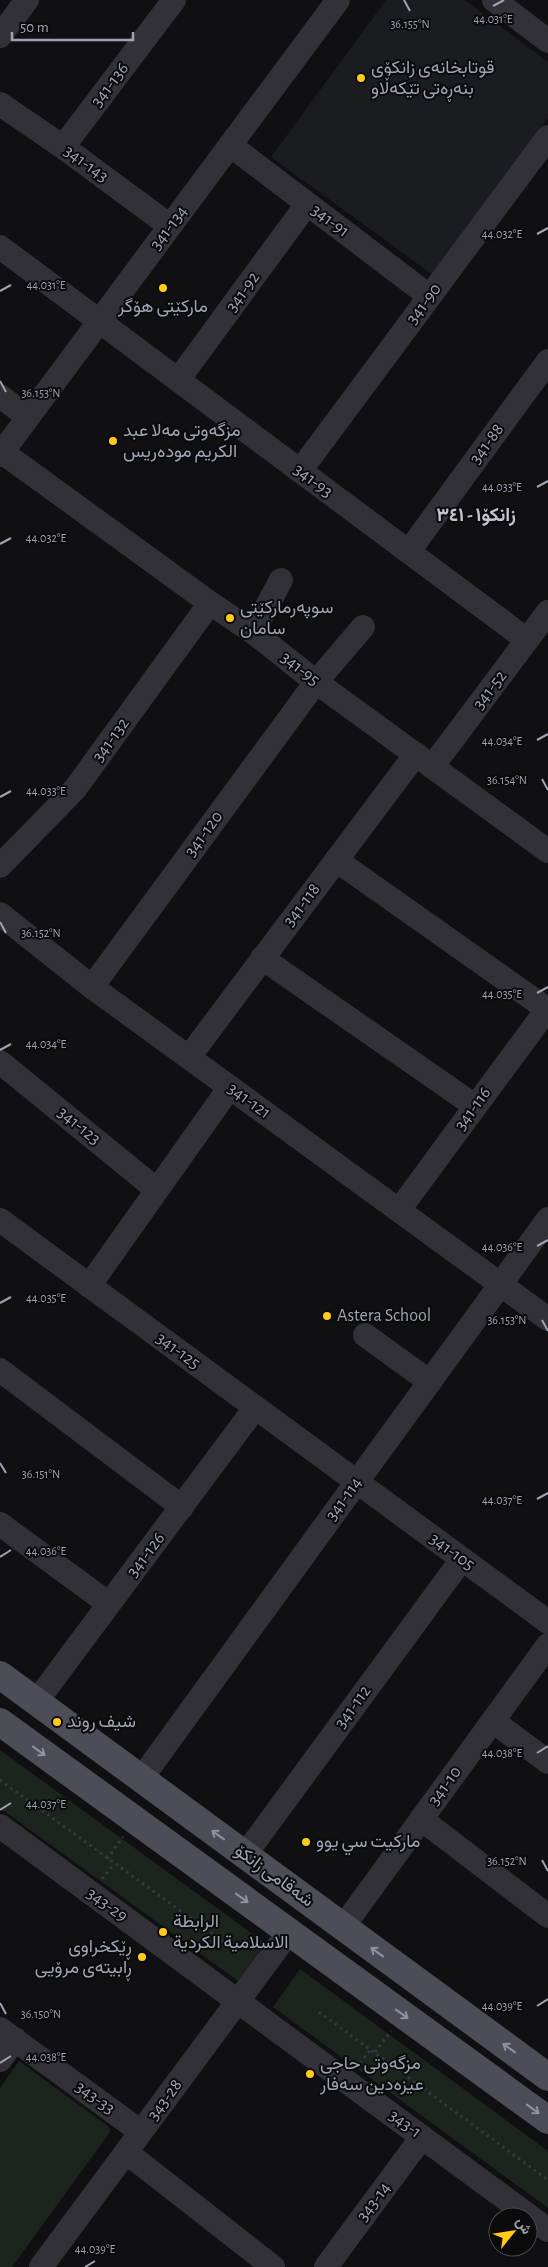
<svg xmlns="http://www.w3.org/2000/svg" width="548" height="2267" font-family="'Alegreya Sans',Vazirmatn,sans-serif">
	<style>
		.built { fill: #1b1c1f }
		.green { fill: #1c241e }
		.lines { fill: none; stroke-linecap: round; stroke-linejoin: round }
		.path { stroke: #36383e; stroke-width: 3; stroke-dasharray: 2.5 4; stroke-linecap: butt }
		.minor { stroke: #313137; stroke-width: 24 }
		.major { stroke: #4c4d56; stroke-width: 28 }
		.oneway { stroke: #8e93a1 }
		.ticks { fill: none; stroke: #9fa4b4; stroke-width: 2 }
		.poi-dot { fill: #ffca1a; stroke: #0b0b0c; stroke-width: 2 }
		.labels { text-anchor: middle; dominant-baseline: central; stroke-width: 4; stroke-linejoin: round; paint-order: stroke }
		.poi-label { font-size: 18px; fill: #9fa4b4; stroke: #0b0b0c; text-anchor: start }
		.street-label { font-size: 18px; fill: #9fa4b4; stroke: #0b0b0c }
		.neighbourhood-label { font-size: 19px; font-weight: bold; fill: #c1c3d0; stroke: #0b0b0c }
		.ticks-label { font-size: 12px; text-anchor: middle; fill: #9fa4b4; stroke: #0b0b0c; stroke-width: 4; stroke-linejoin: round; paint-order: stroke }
	</style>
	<rect width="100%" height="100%" fill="#101012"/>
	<path class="built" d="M386,0H465L548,62V118L433,275L271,157Z"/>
	<path class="green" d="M0,1750L265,1943L238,1981L0,1808Z
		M300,1969L548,2151V2208L273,2007Z
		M19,2061L109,2127L110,2132L12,2267H0V2088Z"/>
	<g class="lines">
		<path class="path" d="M0,1780L240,1954
			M107,1859L123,1837
			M102,1879L114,1864
			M319,2012L548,2180
			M375,2052L391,2031
			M360,2063L371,2049"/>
		<path class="minor" d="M494,0L548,41
			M0,36L27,0
			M0,104L63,147L170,226
			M230,145L429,296
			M63,147L174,0
			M0,247L527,640
			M178,380L307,204
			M0,396L28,417
			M2,452L210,603L253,632L316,682L548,851
			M0,455L338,0
			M300,471L548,137
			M409,551L548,361
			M253,632L281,580
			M432,767L548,612
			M336,860L547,1009
			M0,866L75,789L210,603
			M0,914L92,987L548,1319
			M262,958L475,1106
			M92,987L316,682L363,627
			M189,1057L416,754
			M0,1062L157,1190
			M399,1210L548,1008
			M0,1220L548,1622
			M89,1286L230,1087
			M365,1335L430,1382
			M0,1370L182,1507
			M0,1524L109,1604
			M36,1702L255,1408
			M493,1721L548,1762
			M141,1779L548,1219
			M421,1819L548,1916
			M0,1826L548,2230
			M245,1855L462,1559
			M343,1927L548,1645
			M0,2029L141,2132
			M0,2060L15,2039
			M126,2152L273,2267
			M41,2267L289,1932
			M326,2267L422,2137"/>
		<path class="major" d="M0,1675L548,2077
			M0,1722L548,2120"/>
	</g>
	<defs><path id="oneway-shaft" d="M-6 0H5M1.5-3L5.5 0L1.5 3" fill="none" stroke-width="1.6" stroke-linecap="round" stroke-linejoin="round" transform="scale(1.25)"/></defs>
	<g class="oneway">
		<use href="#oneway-shaft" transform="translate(39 1751) rotate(36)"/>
		<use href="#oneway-shaft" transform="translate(218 1835) rotate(-144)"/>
		<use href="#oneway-shaft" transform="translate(242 1898) rotate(36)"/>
		<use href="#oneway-shaft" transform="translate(377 1952) rotate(-144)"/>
		<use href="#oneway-shaft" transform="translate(402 2014) rotate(36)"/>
		<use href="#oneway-shaft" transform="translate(509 2048) rotate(-144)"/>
		<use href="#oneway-shaft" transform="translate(533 2109) rotate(36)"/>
	</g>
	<path class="ticks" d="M404,0L410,11M493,6L504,0M537,234L548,228M0,291L11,285M0,381L6,392M537,487L548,481M0,544L11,538M537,740L548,734M542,779L548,790M0,797L11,791M0,922L6,933M537,993L548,987M0,1050L11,1044M537,1246L548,1240M0,1303L11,1297M542,1320L548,1331M0,1463L6,1473M537,1499L548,1493M0,1557L11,1550M537,1753L548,1746M0,1810L11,1803M542,1860L548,1871M0,2003L6,2014M537,2006L548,1999M0,2063L11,2056M85,2267L95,2261"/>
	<g class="poi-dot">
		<circle cx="361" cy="78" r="5"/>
		<circle cx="163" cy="288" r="5"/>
		<circle cx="113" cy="441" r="5"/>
		<circle cx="230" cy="618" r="5"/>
		<circle cx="327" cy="1316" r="5"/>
		<circle cx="57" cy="1722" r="5"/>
		<circle cx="306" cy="1842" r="5"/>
		<circle cx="163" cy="1932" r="5"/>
		<circle cx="142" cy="1957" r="5"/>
		<circle cx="310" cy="2074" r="5"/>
	</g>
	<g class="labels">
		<g class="poi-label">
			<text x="371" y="68">قوتابخانه‌ی زانکۆی<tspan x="371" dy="21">بنەڕەتی تێکەڵاو</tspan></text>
			<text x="163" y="307" text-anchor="middle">مارکێتی ھۆگر</text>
			<text x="123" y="431">مزگه‌وتی مه‌لا عبد<tspan x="123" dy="21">الكريم موده‌ریس</tspan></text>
			<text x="240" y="608">سوپەرمارکێتی<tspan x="240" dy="21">سامان</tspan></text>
			<text x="337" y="1316">Astera School</text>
			<text x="67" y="1722">شیف روند</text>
			<text x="316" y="1842">ماركيت سي يوو</text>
			<text x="173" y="1922">الرابطة<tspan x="173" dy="21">الاسلامية الكردية</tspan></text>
			<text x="132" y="1947" text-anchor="end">ڕێکخراوی<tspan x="132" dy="21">ڕابیتەی مرۆیی</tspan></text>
			<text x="320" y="2064">مزگەوتی حاجی<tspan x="320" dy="21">عیزەدین سەفار</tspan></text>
		</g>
		<g class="street-label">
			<text transform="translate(110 85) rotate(-53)">341-136</text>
			<text transform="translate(86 164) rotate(36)">341-143</text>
			<text transform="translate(330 221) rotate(37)">341-91</text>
			<text transform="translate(169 228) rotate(-53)">341-134</text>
			<text transform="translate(243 292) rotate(-54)">341-92</text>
			<text transform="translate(424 304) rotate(-53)">341-90</text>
			<text transform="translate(487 444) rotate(-54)">341-88</text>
			<text transform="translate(313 481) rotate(37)">341-93</text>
			<text transform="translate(300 669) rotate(38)">341-95</text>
			<text transform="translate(490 690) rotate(-53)">341-52</text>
			<text transform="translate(111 740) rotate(-54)">341-132</text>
			<text transform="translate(204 834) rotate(-54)">341-120</text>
			<text transform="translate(302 905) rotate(-53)">341-118</text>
			<text transform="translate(249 1101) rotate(36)">341-121</text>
			<text transform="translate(473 1109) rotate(-54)">341-116</text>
			<text transform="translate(79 1126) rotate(39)">341-123</text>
			<text transform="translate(178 1351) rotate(36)">341-125</text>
			<text transform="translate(344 1499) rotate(-54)">341-114</text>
			<text transform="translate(452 1552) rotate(36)">341-105</text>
			<text transform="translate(146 1555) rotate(-53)">341-126</text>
			<text transform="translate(353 1707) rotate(-54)">341-112</text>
			<text transform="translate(445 1786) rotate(-54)">341-10</text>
			<text transform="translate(274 1876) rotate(36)">شەقامی زانکۆ</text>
			<text transform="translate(107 1905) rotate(36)">343-29</text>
			<text transform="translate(95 2098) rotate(36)">343-33</text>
			<text transform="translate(165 2100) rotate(-54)">343-28</text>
			<text transform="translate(405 2124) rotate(36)">343-1</text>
			<text transform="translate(374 2202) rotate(-53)">343-14</text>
		</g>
		<g class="neighbourhood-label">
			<text x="476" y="515">زانکۆ١ - ٣٤١</text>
		</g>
	</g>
	<g class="ticks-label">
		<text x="493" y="23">44.031°E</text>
		<text x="410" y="28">36.155°N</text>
		<text x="502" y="238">44.032°E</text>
		<text x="46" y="289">44.031°E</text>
		<text x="41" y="397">36.153°N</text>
		<text x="502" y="491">44.033°E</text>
		<text x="46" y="542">44.032°E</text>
		<text x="502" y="745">44.034°E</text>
		<text x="507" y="784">36.154°N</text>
		<text x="46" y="795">44.033°E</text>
		<text x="41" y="937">36.152°N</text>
		<text x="502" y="998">44.035°E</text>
		<text x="46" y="1048">44.034°E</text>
		<text x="502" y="1251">44.036°E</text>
		<text x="46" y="1302">44.035°E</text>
		<text x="507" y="1324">36.153°N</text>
		<text x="41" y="1478">36.151°N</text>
		<text x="502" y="1504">44.037°E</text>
		<text x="46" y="1555">44.036°E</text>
		<text x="502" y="1757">44.038°E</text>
		<text x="46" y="1808">44.037°E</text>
		<text x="507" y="1865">36.152°N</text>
		<text x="502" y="2010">44.039°E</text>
		<text x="41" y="2018">36.150°N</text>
		<text x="46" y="2061">44.038°E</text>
		<text x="95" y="2253">44.039°E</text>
	</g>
	<g transform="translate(513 2232) rotate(60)"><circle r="24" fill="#0b0b0c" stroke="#46484f"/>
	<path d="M0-4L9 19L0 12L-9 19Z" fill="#ffca1a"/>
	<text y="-8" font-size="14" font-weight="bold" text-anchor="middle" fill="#9fa4b4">ش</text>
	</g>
	<path d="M12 32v8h121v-8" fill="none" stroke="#9fa4b4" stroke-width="2.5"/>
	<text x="20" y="32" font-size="15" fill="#9fa4b4" stroke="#0b0b0c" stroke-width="4" paint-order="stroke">50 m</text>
</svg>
